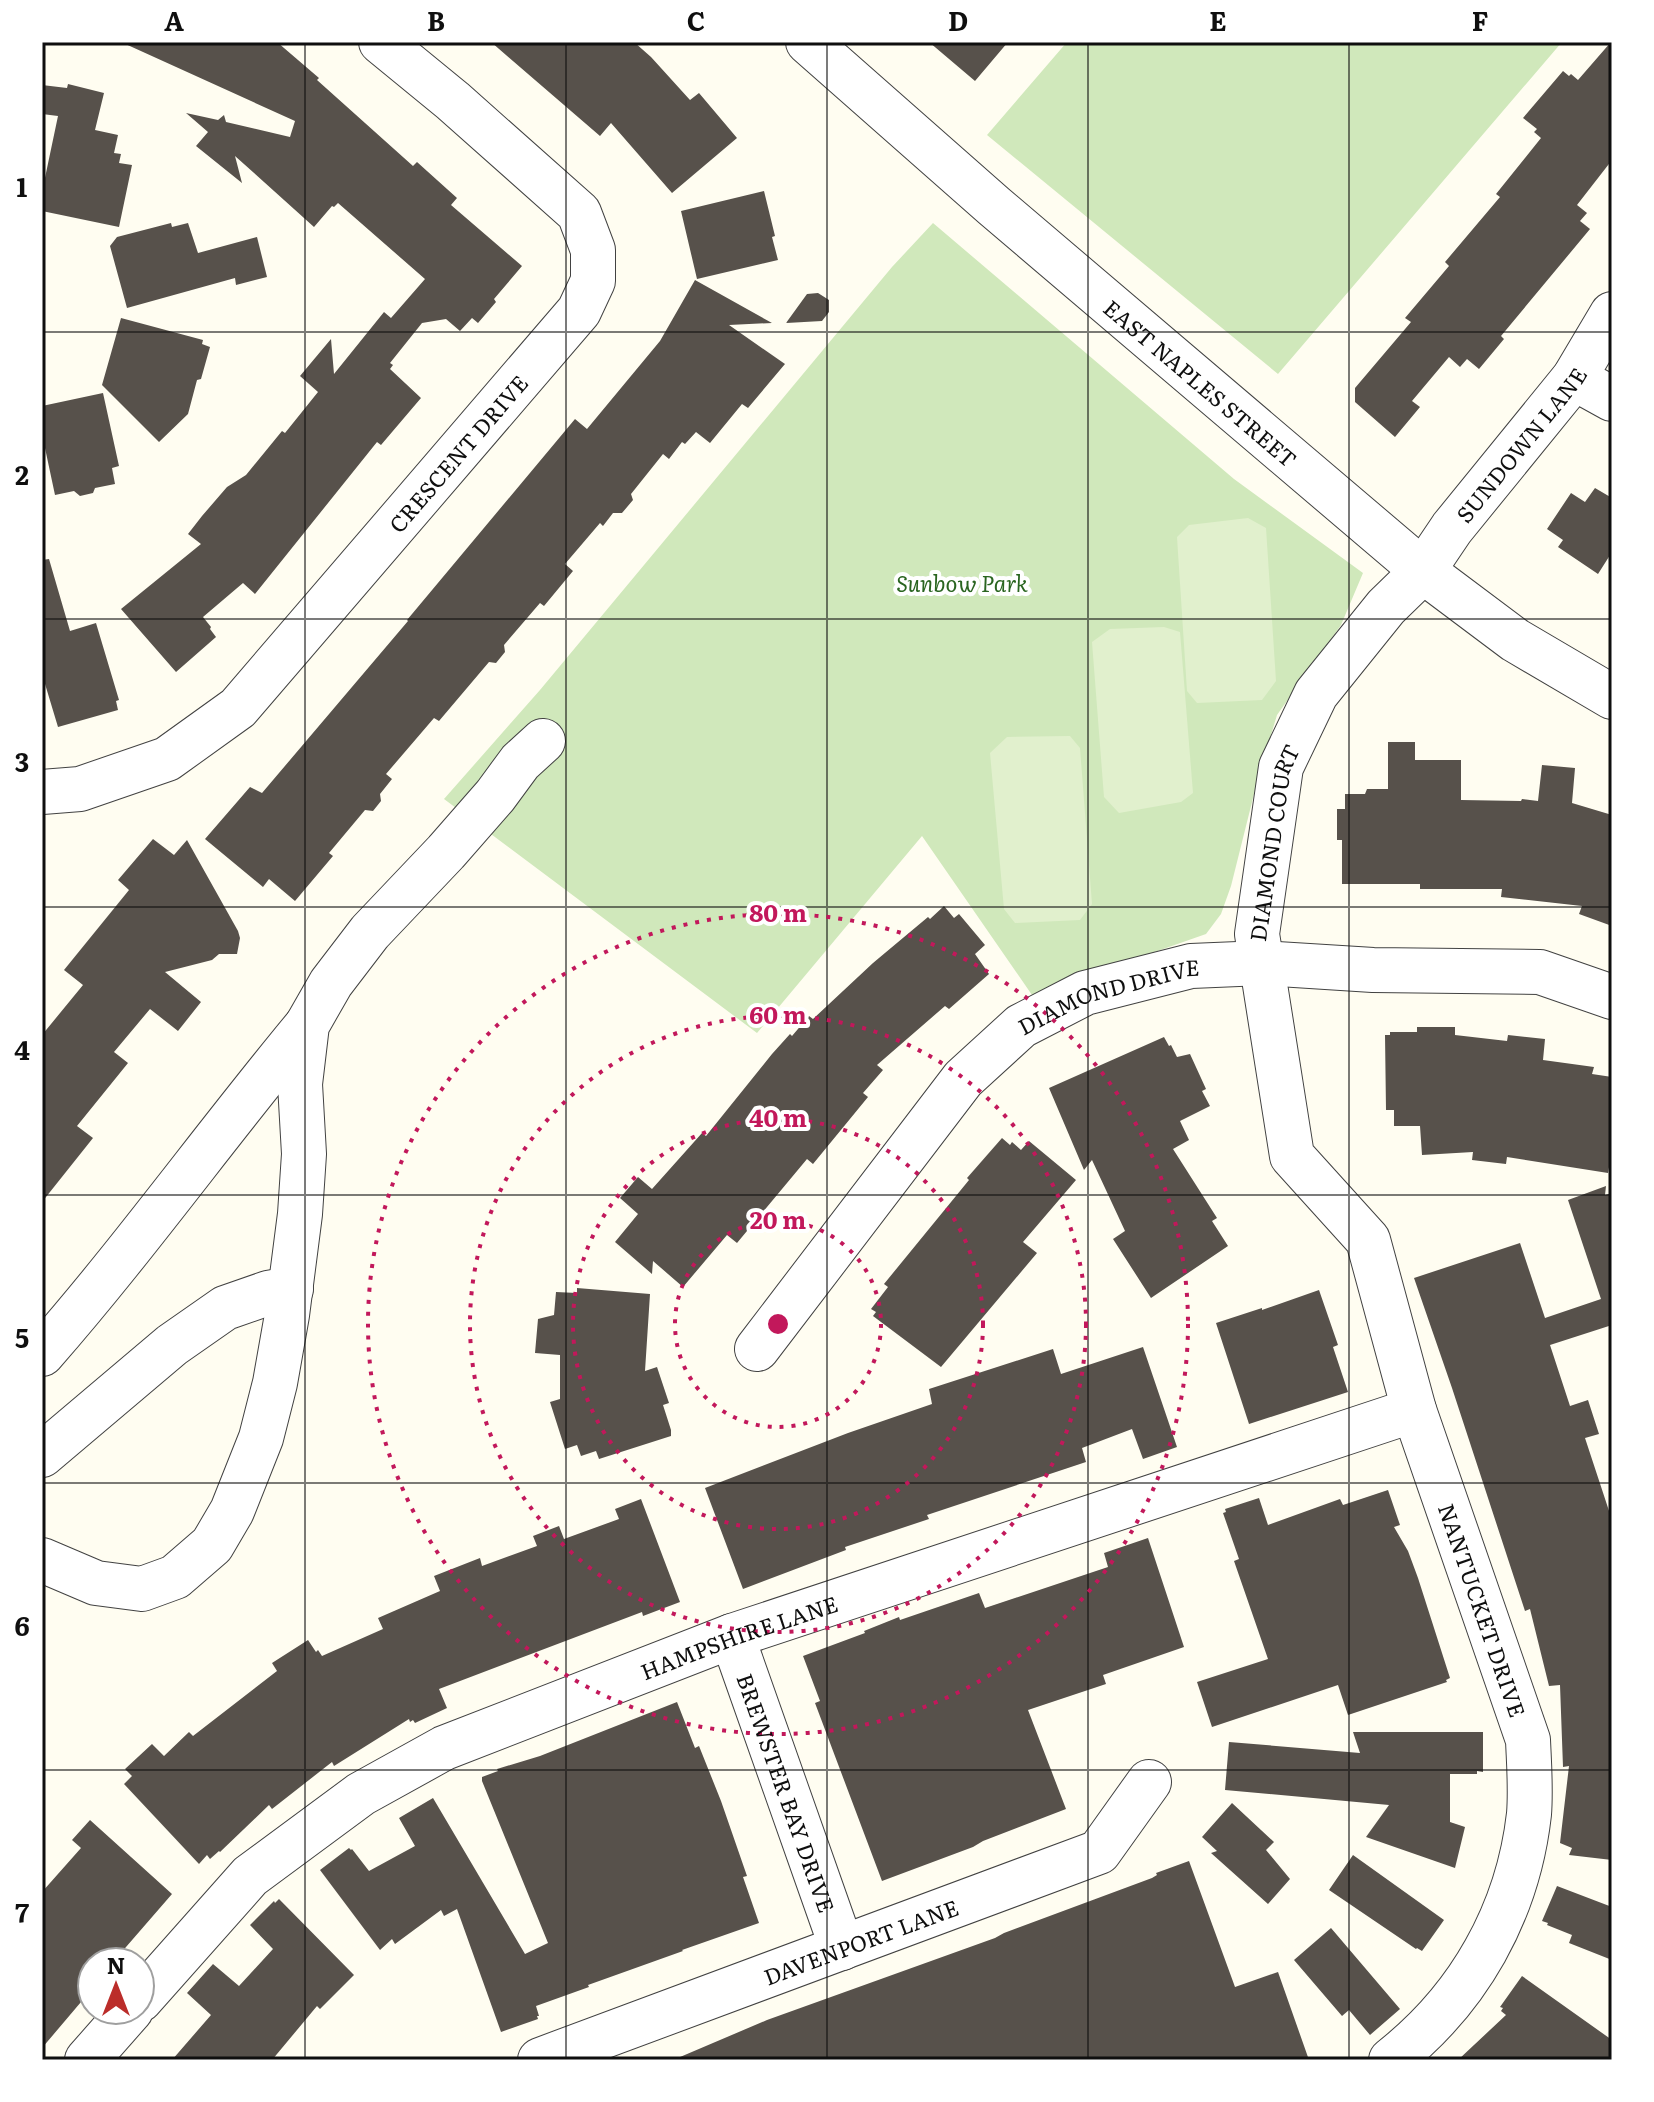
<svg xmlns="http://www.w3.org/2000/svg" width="1654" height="2102" font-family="Literata,serif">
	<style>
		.green { fill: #d0e8bb }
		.pitch { fill: #e1f0cd }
		.building { fill: #57514b }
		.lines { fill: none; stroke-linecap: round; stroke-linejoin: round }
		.minor-casing { stroke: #424242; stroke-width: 46 }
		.minor { stroke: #fff; stroke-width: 44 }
		.grid { fill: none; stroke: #0f0f0f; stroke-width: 2; stroke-opacity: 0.55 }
		.ring { fill: none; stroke: #c2185b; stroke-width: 4; stroke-dasharray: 4 8 }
		.labels { text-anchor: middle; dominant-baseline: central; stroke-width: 8; stroke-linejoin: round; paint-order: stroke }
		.street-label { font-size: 22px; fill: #0f0f0f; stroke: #fff }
		.park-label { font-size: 22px; font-style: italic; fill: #2a6520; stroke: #fff }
		.centre { fill: #c2185b; stroke: #fff; stroke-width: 4 }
		.ring-label { font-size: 24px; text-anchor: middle; font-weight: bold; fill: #c2185b; stroke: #fff; stroke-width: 8; stroke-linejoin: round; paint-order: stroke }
		.neatline { fill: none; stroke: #0f0f0f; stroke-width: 3 }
		.grid-label { font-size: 26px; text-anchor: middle; font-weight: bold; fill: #0f0f0f }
	</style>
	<rect width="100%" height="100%" fill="#fffdf1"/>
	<path class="green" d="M1067,42H1562L1278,374L987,135Z
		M933,223L1234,479L1363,573L1341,625L1277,715L1258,778L1231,886L1221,914L1206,934L1032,995L922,836L757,1033L444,799L540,690L892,267Z"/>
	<path class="pitch" d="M1248,518L1266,528L1276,681L1262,700L1197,703L1187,691L1177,537L1189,525Z
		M1164,627L1180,632L1193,793L1181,802L1119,813L1104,797L1092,642L1110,629Z
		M1070,736L1080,748L1092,904L1080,920L1015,923L1004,909L990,753L1007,737Z"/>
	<path class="building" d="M121,42H277L319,78L317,80L413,166L417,162L457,198L451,205L522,266L494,299L496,302L478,323L472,318L460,331L446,319L422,323L390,363L393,365L390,369L421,398L381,445L377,442L255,594L243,583L203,617L211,627L210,629L216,637L176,672L121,609L201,544L188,534L202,516L227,487L246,475L282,431L285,433L318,392L300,376L331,339L334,374L384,312L391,318L425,279L338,203L334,207L332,206L314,227L235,156L242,183L196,146L208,132L186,113L218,120L224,115L226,122L290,137L295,121Z
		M491,42H634L651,57L690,100L699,93L737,138L672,193L611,123L600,136Z
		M929,42H1008L975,81Z
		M1611,42L1612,160L1577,205L1587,213L1580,221L1590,229L1501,336L1504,339L1479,369L1467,359L1460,367L1449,357L1412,401L1420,407L1395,437L1355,402V388L1411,322L1405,318L1449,266L1445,262L1500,197L1496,194L1541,138L1534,132L1537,129L1523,118L1563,71L1569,76L1571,74L1578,80Z
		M68,84L104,93L95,130L118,135L114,153L121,154L119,163L132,165L119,227L42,211V192L58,116L42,114V85L67,88Z
		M764,191L775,236L772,237L778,260L697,279L681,211Z
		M171,223L172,227L188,223L198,253L257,237L267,277L236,285L235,278L127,308L110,246L117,237Z
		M695,280L772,323L729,325L785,364L748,408L742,404L710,443L696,432L685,444L682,442L669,459L663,454L631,494L633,500L622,513H613L603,526L600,523L565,564L573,571L544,606L540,603L504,645L505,652L496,663L489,662L439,721L434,718L386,774L392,779L380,794L381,801L373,811L365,810L329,853L333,856L295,901L269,879L263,887L205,839L250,787L262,793L408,621L407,620L575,419L587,429L660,341Z
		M818,293L829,300V312L822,321L786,323L807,294Z
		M121,318L203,340L202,344L210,347L201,379L197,380L188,414L159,442L102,385Z
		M103,393L119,466L112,468L115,484L95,488L93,493L80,496L74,491L55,495L42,434V406Z
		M1595,488L1612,498V552L1598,574L1558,547L1563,540L1547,529L1571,493L1585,502Z
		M49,559L70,631L96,623L119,700L116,701L118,710L58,727L42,674V560Z
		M1388,742H1415V760H1461V800L1521,801L1522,799L1538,801L1542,765L1575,768L1572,803L1612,815V926L1579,914L1582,906L1501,897L1502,889H1420V884H1342V840H1337V809H1345V794H1365L1367,789H1388Z
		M153,839L174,855L187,840L238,931L240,938L237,954H219L212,960L165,972L201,1002L178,1031L150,1009L114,1052L128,1063L77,1126L93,1138L42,1202V1035L83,985L64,970L129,890L118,880Z
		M944,906L954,918L959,914L985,945L975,954L989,974L949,1009L945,1006L877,1065L883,1070L863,1093L868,1097L813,1164L807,1159L737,1243L727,1235L683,1287L653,1261L652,1274L615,1242L638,1214L620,1198L638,1177L652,1189L702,1133L706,1136L772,1054L790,1034L792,1036L809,1016L813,1019L873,963L928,917L930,919Z
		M1417,1027H1455V1035L1507,1041L1508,1035L1545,1039L1543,1060L1594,1067L1592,1074L1612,1077V1150L1608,1173L1507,1157L1506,1164L1472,1160L1473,1152L1422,1155L1420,1126H1394V1110H1386L1385,1035H1390V1032H1417Z
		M1164,1037L1169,1046L1171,1045L1177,1057L1190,1054L1206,1089L1202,1091L1210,1106L1180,1121L1189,1140L1173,1149L1217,1218L1212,1221L1228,1246L1151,1298L1113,1239L1125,1231L1092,1160L1084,1170L1049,1088Z
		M1002,1138L1010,1145L1012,1142L1021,1150L1029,1141L1076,1180L1023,1242L1037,1253L941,1367L873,1316L876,1312L871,1309L888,1287L884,1284L969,1180L967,1178Z
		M1606,1186L1605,1195L1612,1193V1325L1550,1345L1570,1406L1588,1400L1599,1434L1585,1438L1612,1520V1860L1569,1855L1572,1848L1560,1843L1569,1766L1563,1767L1560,1685L1549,1686L1530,1609L1525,1611L1452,1388L1414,1278L1520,1243L1545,1318L1601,1299L1568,1200Z
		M577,1288L650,1294L645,1371L657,1367L669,1403L663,1405L671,1430V1436L599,1459L596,1451L581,1456L577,1445L565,1449L550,1402L560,1399V1355L535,1353L538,1319L554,1315L556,1292L577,1293Z
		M1319,1290L1338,1345L1333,1347L1348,1392L1249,1424L1216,1323L1262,1308V1310Z
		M1143,1347L1177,1447L1143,1459L1132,1429L1082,1448L1086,1462L927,1515L929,1519L845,1547L846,1550L743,1589L705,1488L848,1433L932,1404L929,1389L1053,1349L1061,1374Z
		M1388,1490L1400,1525L1394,1527L1408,1551L1418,1578L1450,1678L1446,1680L1447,1682L1348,1715L1338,1685L1212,1727L1197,1682L1268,1659L1234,1561L1239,1559L1223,1513L1226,1512L1225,1509L1259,1498L1268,1525L1340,1499L1343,1505Z
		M641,1499L680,1602L643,1616L642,1612L439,1689L447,1708L415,1723L413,1720L410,1722L409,1719L334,1766L332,1762L272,1809L269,1805L220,1852L219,1851L210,1859L207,1855L199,1864L124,1784L132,1776L125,1769L152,1744L164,1756L189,1732L193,1736L277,1671L272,1663L308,1640L316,1652L318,1650L322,1656L383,1629L378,1618L440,1591L434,1576L480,1558L482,1566L537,1546L533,1536L559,1526L564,1539L619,1519L615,1509Z
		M1148,1538L1184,1647L1103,1675L1106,1684L1028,1710L1066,1809L983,1841L973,1847L882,1881L815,1703L820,1701L803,1656L865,1633L864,1631L899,1617L900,1620L979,1593L985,1608L1108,1567L1104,1553Z
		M677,1702L695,1748L699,1746L721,1801L747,1876L743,1877L759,1923L682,1950L683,1951L588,1985L589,1987L536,2006L539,2016H537L538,2019L501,2032L457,1909L444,1916L441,1910L395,1944L392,1939L380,1950L320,1870L349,1848L351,1850L352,1849L369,1871L415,1846L399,1818L433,1798L525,1954L548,1943L482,1781V1777L498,1771L497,1769L540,1756Z
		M1353,1732H1483V1772L1477,1771V1774H1450V1822L1465,1827L1455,1868L1366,1837L1389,1805L1225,1790L1229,1742L1360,1753Z
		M1232,1803L1274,1842L1266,1850L1290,1879L1268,1904L1211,1853L1217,1851L1202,1837Z
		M90,1820L172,1894L113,1962H92V1989L42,2048V1892L81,1848L72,1840Z
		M1353,1855L1444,1920L1422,1951L1417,1948L1416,1949L1329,1890Z
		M1189,1861L1235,1987L1278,1972L1309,2060H673L767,2020L995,1938L1004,1933L1152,1878L1157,1875L1156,1873Z
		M1557,1886L1612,1907V1960L1569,1943L1572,1935L1547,1925L1548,1923L1542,1921Z
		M279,1899L354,1975L320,2009L317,2006L272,2060H172L211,2015L187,1993L213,1964L239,1986L273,1949L250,1925L274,1901L275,1903Z
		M1331,1928L1400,2009L1370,2035L1349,2010L1342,2016L1294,1960Z
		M1522,1976L1612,2040V2060H1458L1506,2015L1501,2011L1503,2008L1500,2007Z"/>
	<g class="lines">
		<g class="minor-casing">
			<g id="minor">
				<path id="s1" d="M808,42L994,206L1423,571L1515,640L1612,697"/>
				<path d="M1574,378L1612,399"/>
				<path id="s2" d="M42,792L80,789L167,759L238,708L579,311L593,281V250L579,213L453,101L381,42"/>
				<path id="s3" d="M757,1349L963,1079L1021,1026L1085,993L1191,966L1262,963L1373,970L1540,972L1612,997"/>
				<path d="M42,1354C135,1248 217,1133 307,1025"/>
				<path d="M42,1455L172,1345L225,1308L268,1293L291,1289"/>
				<path d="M42,1560L96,1583L142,1589L175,1577L212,1545L232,1511L261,1438L275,1383L287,1315L300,1214L304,1154L300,1084L307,1025L331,983L370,932L446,852L495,796L520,762L543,741"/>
				<path id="s4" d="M732,1636L842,1948"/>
				<path id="s5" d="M140,2000L250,1876L361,1794L444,1748L732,1636L1414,1410"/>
				<path d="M87,2060L131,2010"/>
				<path id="s6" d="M540,2060L1099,1852L1149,1782"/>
				<path id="s7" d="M1391,2060C1469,1999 1518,1912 1529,1814C1531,1789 1529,1764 1528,1740L1414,1410L1368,1240L1292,1156L1257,934L1281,767L1316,694L1386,607L1423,571L1452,528L1574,378L1612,314"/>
			</g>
		</g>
		<use href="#minor" class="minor"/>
	</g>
	<path class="grid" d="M305,42V2060M566,42V2060M827,42V2060M1088,42V2060M1349,42V2060M42,332H1612M42,619H1612M42,907H1612M42,1195H1612M42,1483H1612M42,1770H1612"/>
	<g class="ring">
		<circle cx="778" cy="1324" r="103"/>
		<circle cx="778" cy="1324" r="205"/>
		<circle cx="778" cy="1324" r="308"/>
		<circle cx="778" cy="1324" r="410"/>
	</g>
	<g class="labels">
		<g class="street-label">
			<text stroke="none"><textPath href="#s1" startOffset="520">EAST NAPLES STREET</textPath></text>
			<text stroke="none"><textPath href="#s7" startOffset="1800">SUNDOWN LANE</textPath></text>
			<text stroke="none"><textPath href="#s2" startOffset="554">CRESCENT DRIVE</textPath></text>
			<text stroke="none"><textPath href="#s7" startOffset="1320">DIAMOND COURT</textPath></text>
			<text stroke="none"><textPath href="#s3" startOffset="512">DIAMOND DRIVE</textPath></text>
			<text transform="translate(1483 1610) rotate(71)">NANTUCKET DRIVE</text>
			<text stroke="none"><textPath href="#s5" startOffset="714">HAMPSHIRE LANE</textPath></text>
			<text stroke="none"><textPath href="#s4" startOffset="166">BREWSTER BAY DRIVE</textPath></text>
			<text stroke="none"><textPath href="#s6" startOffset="342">DAVENPORT LANE</textPath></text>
		</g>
		<g class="park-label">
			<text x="962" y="582">Sunbow Park</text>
		</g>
	</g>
	<circle cx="778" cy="1324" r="12" class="centre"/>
	<g class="ring-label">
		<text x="778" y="922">80 m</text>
		<text x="778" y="1024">60 m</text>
		<text x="778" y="1127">40 m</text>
		<text x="778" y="1229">20 m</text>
	</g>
	<rect width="1654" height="2102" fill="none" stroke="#ffffff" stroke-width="88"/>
	<g transform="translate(116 1986)"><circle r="38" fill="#ffffff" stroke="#9f9f9f" stroke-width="2"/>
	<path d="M0-6L14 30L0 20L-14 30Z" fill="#bb2d2a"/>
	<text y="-12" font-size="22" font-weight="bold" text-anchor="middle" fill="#0f0f0f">N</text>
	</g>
	<rect x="44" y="44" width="1566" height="2014" class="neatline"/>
	<g class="grid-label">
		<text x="174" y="31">A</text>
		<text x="436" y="31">B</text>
		<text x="696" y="31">C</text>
		<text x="958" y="31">D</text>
		<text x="1218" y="31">E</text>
		<text x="1480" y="31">F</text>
		<text x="22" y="197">1</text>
		<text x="22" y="485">2</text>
		<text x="22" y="772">3</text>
		<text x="22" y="1060">4</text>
		<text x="22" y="1348">5</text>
		<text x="22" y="1636">6</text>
		<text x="22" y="1923">7</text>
	</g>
</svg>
